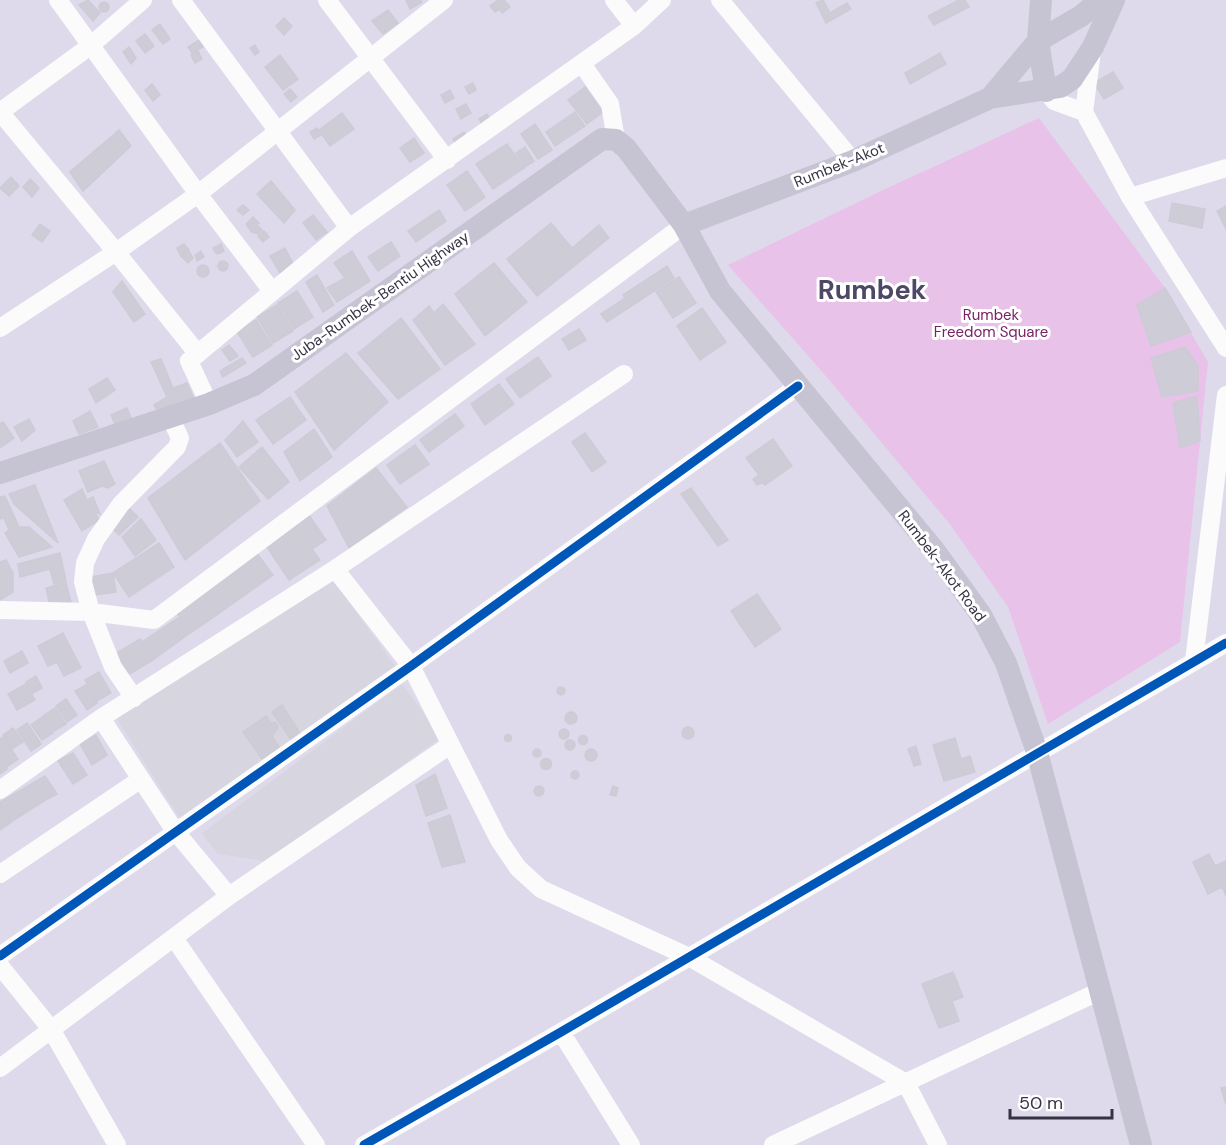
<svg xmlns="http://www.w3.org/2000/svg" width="1226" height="1145" font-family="'DM Sans',sans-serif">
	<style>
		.residential { fill: #dedaeb }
		.industrial { fill: #d7d5e0 }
		.green { fill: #e9c2ea }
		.building { fill: #ceccd6; stroke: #cdcbd6; stroke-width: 1.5 }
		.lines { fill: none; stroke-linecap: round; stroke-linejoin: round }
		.minor { stroke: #fbfbfc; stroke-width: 18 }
		.major { stroke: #c6c3d3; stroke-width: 22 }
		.cycleway-casing { stroke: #fff; stroke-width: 13 }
		.cycleway { stroke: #0057b8; stroke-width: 9 }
		.labels { text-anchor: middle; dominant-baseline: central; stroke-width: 6; stroke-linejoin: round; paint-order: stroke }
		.street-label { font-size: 15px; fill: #353244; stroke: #fff }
		.park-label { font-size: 15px; fill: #782266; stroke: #fff }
		.town-label { font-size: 27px; font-weight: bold; fill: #4e4867; stroke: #fff }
	</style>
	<rect width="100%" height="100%" fill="#e7e5ee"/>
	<path class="residential" d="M0,0H1226V1145H0Z"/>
	<path class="industrial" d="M334,581L397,669L184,825L115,716Z
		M402,684L441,737L271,862L218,854L202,833Z"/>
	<path class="green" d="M1039,118L1165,288L1208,362L1180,642L1048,724L1008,607L949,523L824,374L728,265L883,190Z"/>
	<path class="building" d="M88,0L100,13L93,21L79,5Z
		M406,0H420L422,2L410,9Z
		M498,0H504L510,7L502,13L500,9L495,12L490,6Z
		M823,0L830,13L847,3L851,9L826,23L816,3Z
		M959,0H965L969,7L934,25L928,16Z
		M99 7a5 5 0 1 1 10 0a5 5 0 1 1-10 0Z
		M388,10L398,23L383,34L372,21Z
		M284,18L292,26L284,35L276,26Z
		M160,24L170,39L163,44L152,30Z
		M145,34L154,46L145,53L136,41Z
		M204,37L208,44L192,53L188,47Z
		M255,45L259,52L255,55L250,48Z
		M129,47L136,58L131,64L123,52Z
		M198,51L202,59L195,63L191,55Z
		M940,53L946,64L910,84L905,73Z
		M280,55L298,79L283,90L265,67Z
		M1113,72L1123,88L1104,99L1094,83Z
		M473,83L476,90L469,94L465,87Z
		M152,84L160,95L153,101L145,90Z
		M585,87L603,112L587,124L568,100Z
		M290,89L297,97L291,102L284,94Z
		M450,90L454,98L445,103L441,95Z
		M466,104L471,113L461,119L456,109Z
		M575,112L585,126L555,146L546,132Z
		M342,113L354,129L330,146L319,130Z
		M487,114L491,121L483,126L479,119Z
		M535,124L552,150L538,159L521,134Z
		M317,128L321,135L314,139L310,132Z
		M119,130L131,146L83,191L70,172Z
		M464,132L468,139L457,146L453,139Z
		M414,138L424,153L410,162L400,148Z
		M507,144L524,168L493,189L476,164Z
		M525,147L534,161L525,167L516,153Z
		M467,171L485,197L465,211L447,185Z
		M11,177L19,186L9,196L0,188Z
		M30,179L39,188L32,197L23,187Z
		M271,181L295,210L284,223L257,194Z
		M1172,203L1205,209L1202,228L1169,221Z
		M243,205L249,210L243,215L237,210Z
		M1226,206V229L1217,211Z
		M439,210L446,221L416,242L408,231Z
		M313,215L327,232L316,240L303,223Z
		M253,217L259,223L251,231L246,224Z
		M551,223L572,248L599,225L609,238L537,296L507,259Z
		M40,224L50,231L42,242L32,235Z
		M257,225L262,230L258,234L252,232Z
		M264,231L269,237L263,242L258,236Z
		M391,242L400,256L378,271L368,257Z
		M184,244L189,250L181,256L177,248Z
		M221,244L224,251L218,254L215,252L213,248Z
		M285,248L294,266L280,273L270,256Z
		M189,251L193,258L188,263L182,257Z
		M201,251L204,257L197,261L195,255Z
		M352,251L370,281L337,302L327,288L345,278L334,263Z
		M218 266a5 5 0 1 1 10 0a5 5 0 1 1-10 0Z
		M494,263L527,302L485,336L455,294Z
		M197 271a6 6 0 1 1 12 0a6 6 0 1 1-12 0Z
		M667,266L674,278L607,322L601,314L625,298L623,295Z
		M317,275L334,305L323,312L306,282Z
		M679,277L696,303L673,318L656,292Z
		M122,281L145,314L134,322L113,292Z
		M1165,288L1191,332L1151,346L1137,305Z
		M297,291L313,317L294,329L278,303Z
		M443,304L475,344L445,365L413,320L429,306L434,313Z
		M277,305L293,331L273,343L257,317Z
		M702,308L726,342L700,360L677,326Z
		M401,318L440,369L398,399L358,353Z
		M256,320L272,345L253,357L237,332Z
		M579,329L586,340L569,350L562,339Z
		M229,345L238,356L230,361L222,350Z
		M1185,347L1198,366V391L1162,397L1151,358Z
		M346,353L388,402L334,450L295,392Z
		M538,357L551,376L520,398L506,379Z
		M242,358L246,363L223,377L220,371Z
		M161,359L173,388L187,383L194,399L160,415L154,405L167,397L151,362Z
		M107,378L115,390L96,403L89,389Z
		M499,384L514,404L485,425L471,404Z
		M1197,396L1200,441L1180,448L1173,403Z
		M290,397L306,420L273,444L256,420Z
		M127,408L131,418L116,427L111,415Z
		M90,411L98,427L79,434L73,421Z
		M455,414L464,426L429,452L420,440Z
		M29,419L35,430L22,441L14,427Z
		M243,421L258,442L237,457L225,440Z
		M3,422L14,438L1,447L0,424Z
		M314,429L332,457L300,481L284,452Z
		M585,433L606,462L592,472L572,442Z
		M773,439L792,466L765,485L763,482L757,485L753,479L759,475L746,458Z
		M220,443L260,501L185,560L148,498Z
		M415,445L429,464L400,484L387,465Z
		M262,447L289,482L268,499L239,467Z
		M104,461L115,484L108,488L102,486L88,492L79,471Z
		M376,468L407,507L349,548L327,506Z
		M35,485L58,543L14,504L9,494Z
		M691,488L728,540L718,546L681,494Z
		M82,489L87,500L93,497L100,514L95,512L99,520L82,531L64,500Z
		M5,496L19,527H29L52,547L19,557L5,533L9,530L4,518L0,519V497Z
		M127,506L138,517L119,535L111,527Z
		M309,515L326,540L312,549L320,560L289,580L265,544Z
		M141,519L156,540L135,556L122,537Z
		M159,543L174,567L129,597L113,573Z
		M256,552L273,575L218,614L201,592Z
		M60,553L66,581L54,584L50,569L20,577L18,564Z
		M6,560L13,573V592L0,600V562Z
		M113,573L116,592L94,595L90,577Z
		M66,583L71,602L50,606L46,588Z
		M201,592L218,614L183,638L172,622L180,617L174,610Z
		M757,594L781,629L755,647L731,611Z
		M172,622L183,638L153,660L142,642Z
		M63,633L81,668L64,676L57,662L48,666L38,646Z
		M140,639L153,660L128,675L115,654Z
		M22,651L28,663L10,673L4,661Z
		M99,672L111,693L97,701L85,680Z
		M36,676L42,688L33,693L26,682Z
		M26,684L35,700L17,710L8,694Z
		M86,685L97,703L87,710L75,691Z
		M557 691a4 4 0 1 1 8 0a4 4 0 1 1-8 0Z
		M66,699L77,715L67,722L56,706Z
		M282,705L300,733L291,740L272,712Z
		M55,708L66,724L54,731L43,716Z
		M565 718a6 6 0 1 1 12 0a6 6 0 1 1-12 0Z
		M266,716L271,723L275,722L278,727L272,736L279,747L262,759L243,732Z
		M42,717L53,733L42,740L31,725Z
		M27,723L41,744L31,751L17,730Z
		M682 733a6 6 0 1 1 12 0a6 6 0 1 1-12 0Z
		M13,728L23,742L12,749L3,735Z
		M559 734a5 5 0 1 1 10 0a5 5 0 1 1-10 0Z
		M504.5 738a3.5 3.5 0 1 1 7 0a3.5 3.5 0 1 1-7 0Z
		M96,735L107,755L92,765L80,744Z
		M578.5 740a4.5 4.5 0 1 1 9 0a4.5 4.5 0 1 1-9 0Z
		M3,737L18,759L7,767L0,756V739Z
		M955,738L961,759L970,756L975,772L944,781L933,745Z
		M565 745a5 5 0 1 1 10 0a5 5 0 1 1-10 0Z
		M916,746L921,764L914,766L908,749Z
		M585 755a6 6 0 1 1 12 0a6 6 0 1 1-12 0Z
		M533 753a4 4 0 1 1 8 0a4 4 0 1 1-8 0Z
		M73,753L87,775L73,784L58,761Z
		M540.5 764a5.5 5.5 0 1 1 11 0a5.5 5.5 0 1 1-11 0Z
		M0,759L7,769L0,774Z
		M571 775a4 4 0 1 1 8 0a4 4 0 1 1-8 0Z
		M435,774L447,808L426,816L416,785Z
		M45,776L57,794L44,801L33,783Z
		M33,783L44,801L11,822L0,806V802Z
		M613,786L618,788L616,796L610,795Z
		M534 791a5 5 0 1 1 10 0a5 5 0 1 1-10 0Z
		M0,809L10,823L0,830Z
		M450,815L465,862L442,867L428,823Z
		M1209,854L1215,866L1226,861V896L1222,887L1208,894L1193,862Z
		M953,972L963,997L952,1001L959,1021L939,1028L922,984Z
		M1226,1087V1104L1221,1088Z"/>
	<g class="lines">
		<path class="minor" d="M58,0L198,194L272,291
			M143,0L90,46L0,112L116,252L198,354
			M181,0L349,228
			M327,0L447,160
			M614,0L634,26
			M720,0L853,161
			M1092,51L1084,112L1130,197L1226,348
			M582,64L610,104L616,140
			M1046,91L1054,101L1084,112
			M1130,197L1226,168
			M0,328L116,252L198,194L444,0
			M209,404L189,361L349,228L634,26L662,0
			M335,569L411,666L499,840L518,868L541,889L689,957L906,1083L938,1145
			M0,610L91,612L154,620L684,225
			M1194,661L1226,395
			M134,698L113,667L91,612L83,582L85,563L96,539L121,504L177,447L180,438L170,417
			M101,718L175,831L229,896
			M0,790L101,718L335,569L624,374
			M0,874L141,779
			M174,938L316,1145
			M0,956L411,666L798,386
			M0,966L51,1029L117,1145
			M561,1032L631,1145
			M0,1068L229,896L450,745
			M364,1145L561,1032L1226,643
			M773,1145L1100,991"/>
		<path class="major" d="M1041,0L1038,41L1046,91
			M990,98L1038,41L1081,16L1100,0
			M684,225L853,161L990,98L1060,87L1072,79L1093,47L1114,0
			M0,473L209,404L254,385L602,139L616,140L626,148L684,225L720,291L934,550L981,615L1006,663L1037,752L1141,1145"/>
		<g class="cycleway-casing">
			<path id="cycleway" d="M0,956L411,666L798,386
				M364,1145L561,1032L1226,643"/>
		</g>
		<use href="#cycleway" class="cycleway"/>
	</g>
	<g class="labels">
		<g class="street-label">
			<text transform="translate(839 165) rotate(-22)">Rumbek-Akot</text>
			<text transform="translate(380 296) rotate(-35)">Juba-Rumbek-Bentiu Highway</text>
			<text transform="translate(942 566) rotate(53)">Rumbek-Akot Road</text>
		</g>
		<g class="park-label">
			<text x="991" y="315">Rumbek<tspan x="991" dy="17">Freedom Square</tspan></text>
		</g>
		<g class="town-label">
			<text x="872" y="289">Rumbek</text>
		</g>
	</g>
	<path d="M1010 1109v9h102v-9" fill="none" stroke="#353244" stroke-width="3"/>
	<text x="1019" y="1109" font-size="18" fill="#353244" stroke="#ffffff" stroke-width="4.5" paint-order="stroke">50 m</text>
</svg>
